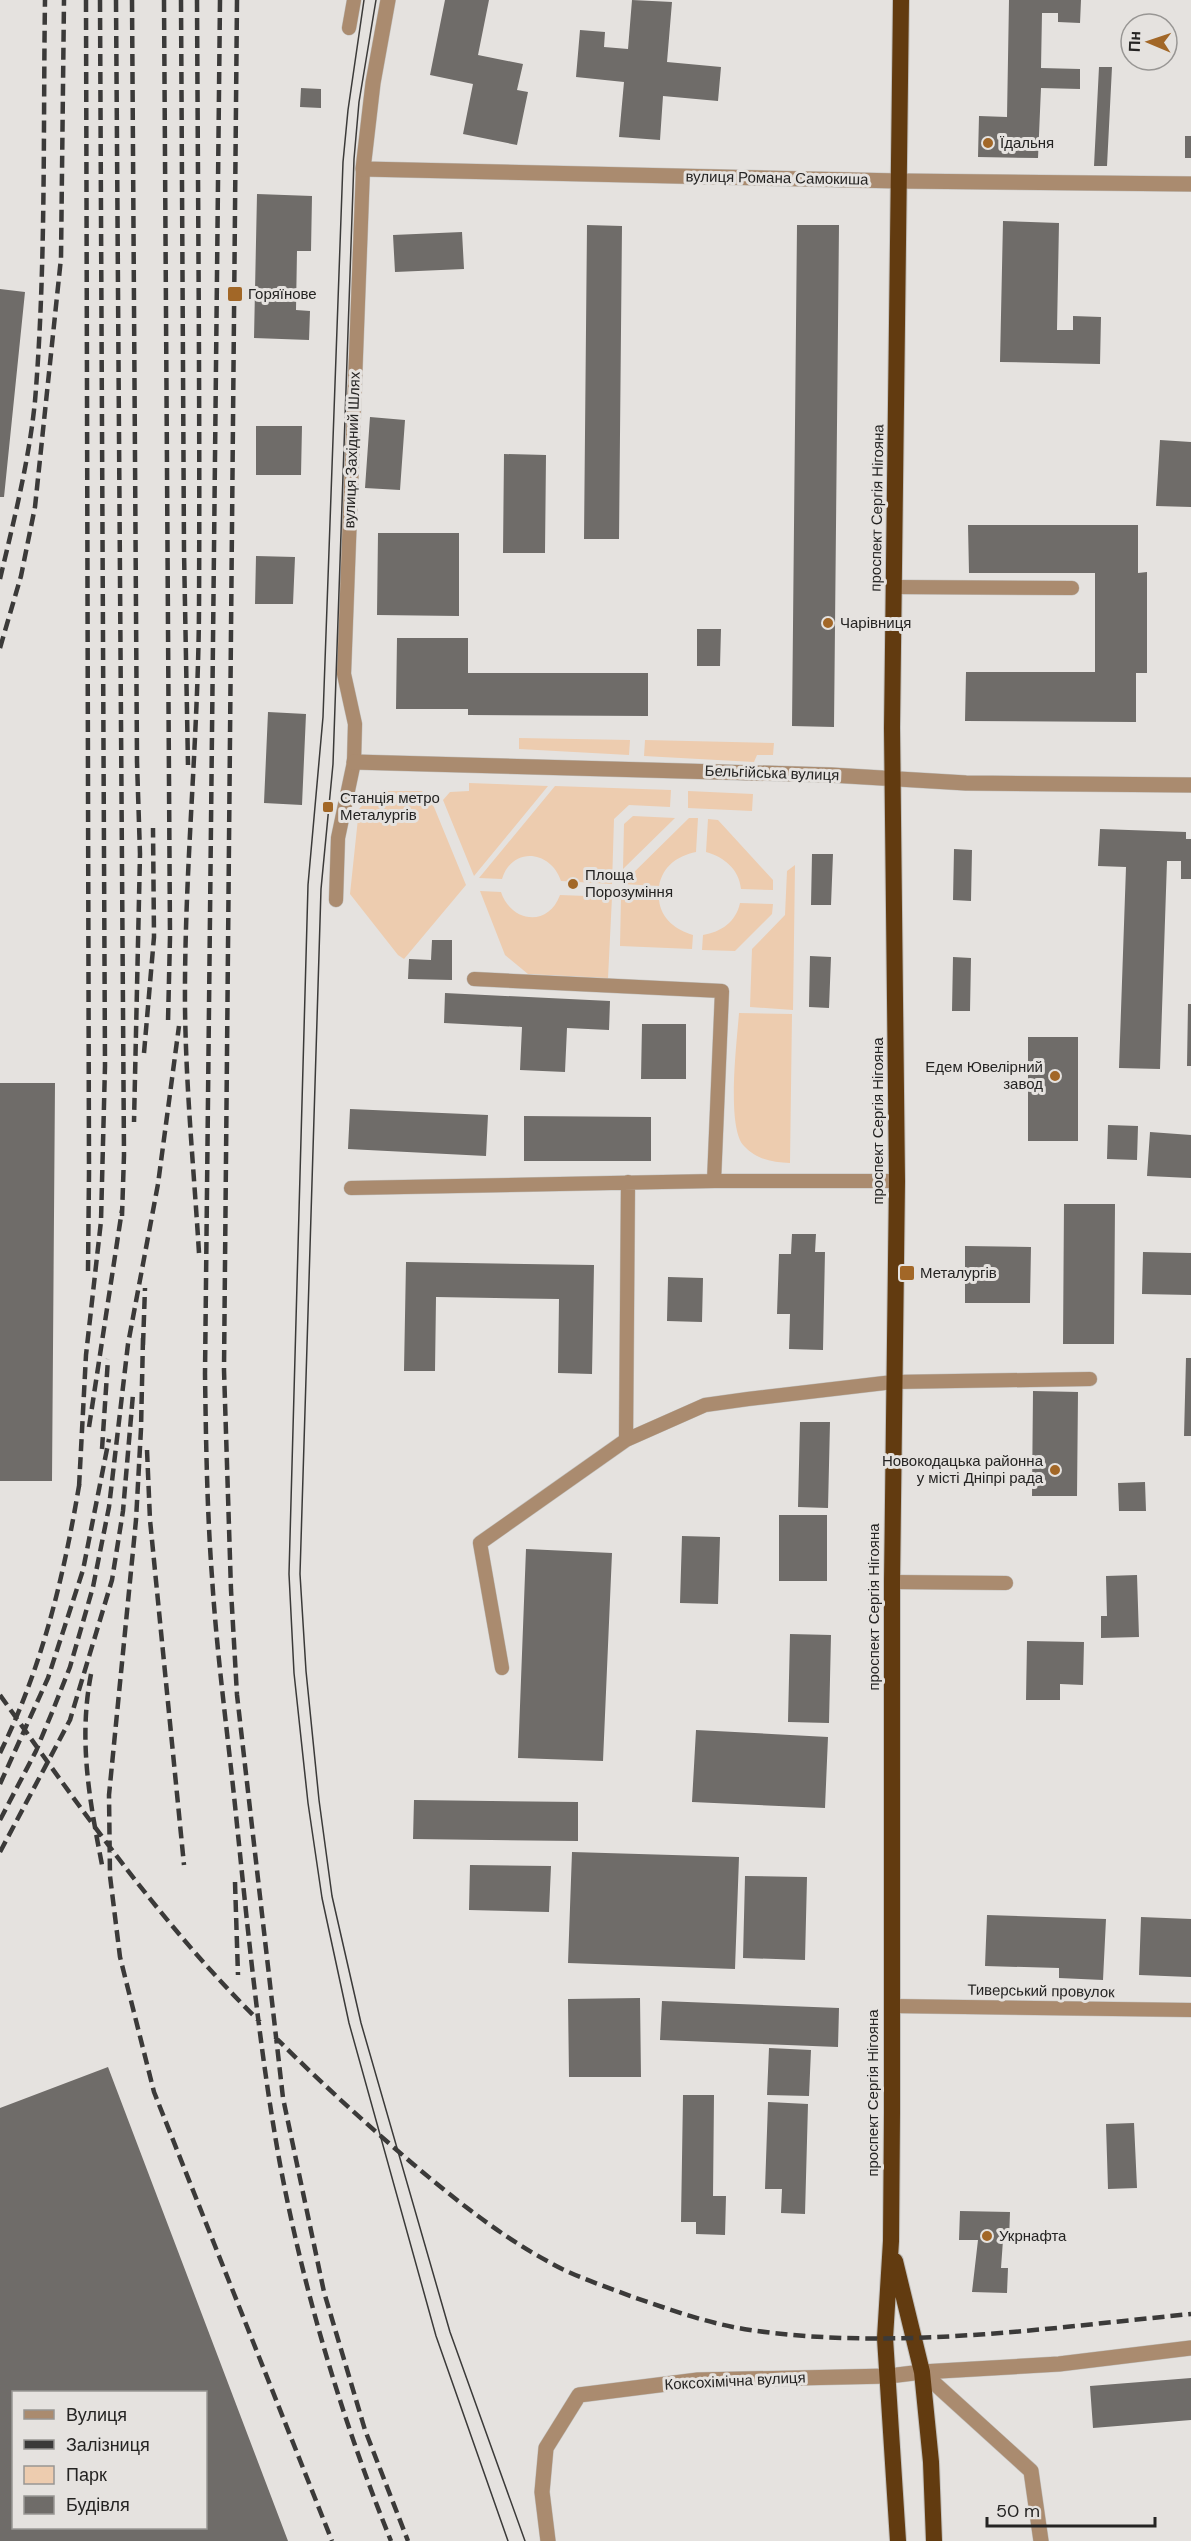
<svg xmlns="http://www.w3.org/2000/svg" width="1191" height="2541" font-family="'DM Sans',sans-serif">
	<style>
		.green { fill: #edccaf }
		.building { fill: #6f6c69; fill-rule: evenodd }
		.lines { fill: none; stroke-linecap: round; stroke-linejoin: round }
		.service-casing { stroke: #c2c0bd; stroke-width: 15 }
		.minor-casing { stroke: #c2c0bd; stroke-width: 16 }
		.trunk-casing { stroke: #c2c0bd; stroke-width: 18 }
		.service { stroke: #aa8b6f; stroke-width: 14 }
		.minor { stroke: #aa8b6f; stroke-width: 15 }
		.trunk { stroke: #623b10; stroke-width: 16 }
		.tram { stroke: #3b3a39; stroke-width: 1.5 }
		.rail { stroke: #3b3a39; stroke-width: 4.5; stroke-dasharray: 12 6; stroke-linecap: butt }
		.poi-dot { fill: #a26727; stroke: #e5e2df; stroke-width: 2 }
		.labels { text-anchor: middle; dominant-baseline: central; stroke-width: 6; stroke-linejoin: round; paint-order: stroke }
		.poi-label { font-size: 15px; fill: #252423; stroke: #e5e2df; text-anchor: start }
		.street-label { font-size: 15px; fill: #252423; stroke: #e5e2df }
	</style>
	<rect width="100%" height="100%" fill="#e5e2df"/>
	<path class="green" d="M519,738L630,740L629,755L519,749Z
		M645,740L774,743L773,755H757L754,762L644,756Z
		M469,783L548,786L474,876L443,800L450,792L469,791Z
		M555,786L671,790L670,807L629,805L614,819L612,884L561,881C551,850 512,846 502,879L479,878Z
		M385,791H422L434,807L466,885L404,959L398,955L350,894L359,809L369,798Z
		M688,791L753,794L752,811L688,808Z
		M633,816L675,818L623,869L624,824Z
		M689,818H698L696,852C677,856 663,866 659,886L622,884Z
		M708,819L718,820L773,880V890L741,889C739,869 724,857 706,852Z
		M795,865L793,1010L750,1007L752,949L785,915L787,871Z
		M480,891L501,892C511,922 548,928 560,895L612,897L608,978L528,974L505,955Z
		M621,898L659,900C661,919 676,930 693,935L692,949L620,946Z
		M740,903L773,904L772,914L735,951L702,950L703,935C721,932 736,922 740,903Z
		M739,1013L792,1014L790,1163C773,1162 757,1160 744,1146C726,1127 737,1041 739,1013Z"/>
	<path class="building" d="M445,0H489L478,55L523,64L517,90L528,92L517,145L463,134L473,84L430,75Z
		M632,0L672,2L667,62L721,67L718,101L663,96L660,140L619,137L624,82L576,77L580,30L605,32L604,47L628,49Z
		M1009,0H1081L1080,23L1058,22V13H1042L1041,68L1080,69V89L1041,88L1038,158L978,157L979,116L1007,117Z
		M1099,67H1112L1107,166H1094Z
		M301,88L321,89V108L300,107Z
		M1185,136H1191V158H1185Z
		M257,194L312,196L311,251H297L296,310L310,311L309,340L254,338Z
		M1003,221L1059,223L1057,330H1073V316L1101,317L1100,364L1000,362Z
		M587,225L622,226L619,539H584Z
		M797,225H839L834,727L792,726Z
		M462,232L464,269L395,272L393,235Z
		M0,289L25,292L4,497H0Z
		M370,417L405,420L400,490L365,488Z
		M256,426H302L301,475H256Z
		M1160,440L1191,442V507L1156,506Z
		M504,454L546,455L545,553H503Z
		M968,525H1138V573L1147,572V673H1136V722L965,721L966,672H1095V573H969Z
		M378,533H459V616L377,615Z
		M256,556L295,557L293,604H255Z
		M697,629H721L720,666H697Z
		M397,638H468V673H648V716L468,715V709H396Z
		M268,712L306,714L302,805L264,803Z
		M1100,829L1186,832V839H1191V879H1181V861H1167L1160,1069L1119,1068L1126,867L1098,866Z
		M954,849L972,850L971,901L953,900Z
		M812,854H833L831,905H811Z
		M432,940H452V980L408,979L409,959L431,960Z
		M810,956L831,957L829,1008L809,1007Z
		M953,957L971,958L970,1011H952Z
		M445,993L610,1001L609,1030L567,1028L565,1072L520,1070L522,1027L444,1023Z
		M1188,1004H1191V1066H1187Z
		M642,1024H686V1079H641Z
		M1028,1037H1078V1141H1028Z
		M0,1083H55L52,1481H0Z
		M350,1109L488,1115L486,1156L348,1149Z
		M524,1116L651,1117V1161H524Z
		M1108,1125L1138,1126L1137,1160L1107,1159Z
		M1150,1132L1191,1135V1178L1147,1176Z
		M1064,1204H1115L1114,1344H1063Z
		M792,1234H816L815,1252H825L823,1350L789,1349L790,1314H777L779,1254H791Z
		M965,1246L1031,1247L1030,1303H965Z
		M1143,1252L1191,1253V1295L1142,1294Z
		M406,1262L594,1265L592,1374L558,1373L559,1299L436,1297L435,1371H404Z
		M668,1277L703,1278L702,1322L667,1321Z
		M1186,1358H1191V1436H1184Z
		M1033,1391L1078,1392L1077,1496H1032Z
		M800,1422H830L828,1508L798,1507Z
		M1145,1482L1146,1511H1119L1118,1483Z
		M779,1515H827V1581H779Z
		M682,1536L720,1537L718,1604L680,1603Z
		M526,1549L612,1553L603,1761L518,1758Z
		M1137,1575L1139,1637L1101,1638V1616H1107L1106,1576Z
		M790,1634L831,1635L829,1723L788,1722Z
		M1027,1641L1084,1642L1083,1685L1060,1684V1700H1026Z
		M696,1730L828,1737L825,1808L692,1802Z
		M414,1800L578,1802V1841L413,1839Z
		M572,1852L739,1857L735,1969L568,1963Z
		M470,1865L551,1866L549,1912L469,1910Z
		M745,1876L807,1877L805,1960L743,1958Z
		M987,1915L1106,1919L1103,1980L1059,1978V1968L985,1966Z
		M1141,1917L1191,1919V1977L1139,1975Z
		M640,1998L641,2077H569L568,1999Z
		M662,2001L839,2008L838,2047L660,2040Z
		M769,2048L811,2050L809,2096L767,2095Z
		M108,2067L288,2541H0V2108ZM14,2392H206V2528H14Z
		M683,2095H714L713,2196H726L725,2235L696,2234V2222H681Z
		M768,2102L808,2104L805,2214L781,2213L782,2189H765Z
		M1134,2123L1137,2188L1108,2189L1106,2124Z
		M960,2211L1010,2212L1009,2240H1003L1001,2268H1008L1007,2293L972,2292L978,2240H959Z
		M1191,2378V2420L1093,2428L1090,2386Z"/>
	<g class="lines">
		<g class="service-casing">
			<path id="service" d="M349,28L354,0
				M894,587L1072,588
				M336,900L338,838L354,762L355,724L344,674L363,169
				M474,979L722,991L714,1181
				M351,1188L714,1181H897
				M626,1440L705,1405L748,1399L893,1382L1090,1379
				M892,1582L1006,1583
				M502,1668L480,1543L626,1440L628,1182
				M891,2006L1191,2010"/>
		</g>
		<g class="minor-casing">
			<path id="minor" d="M388,0L373,83L363,169L899,181L1191,184
				M354,762L831,775L966,783L1191,785
				M922,2372L1059,2364L1191,2348
				M548,2541L542,2492L546,2448L579,2395L698,2380L889,2376L922,2372L1031,2471L1041,2541"/>
		</g>
		<g class="trunk-casing">
			<path id="trunk" d="M895,2261L922,2372L931,2462L934,2541
				M898,2541L885,2338L891,2241L892,2113V1582L897,1181L892,728L901,0"/>
		</g>
		<use href="#service" class="service"/>
		<use href="#minor" class="minor"/>
		<use href="#trunk" class="trunk"/>
		<path class="tram" d="M364,0L348,110L343,162L323,717L308,885L289,1574L294,1673L308,1803L322,1898L349,2023L436,2336L508,2541
			M376,0L359,102L354,159L333,764L321,889L300,1574L306,1671L319,1800L332,1896L361,2023L450,2332L525,2541"/>
		<path class="rail" d="M86,0L89,1173L88,1271
			M116,0L124,1155L122,1216
			M132,0L137,762L140,854L134,1122
			M164,0L170,937L168,1022
			M181,0L184,551L188,765
			M197,0C198,204 200,408 199,611C198,744 184,876 185,1008C186,1090 194,1171 199,1253
			M220,0L205,1374C206,1442 207,1510 212,1577C217,1657 228,1736 236,1815C248,1931 259,2048 280,2164C304,2292 342,2420 391,2541
			M237,0L224,1370L231,1590L237,1695L283,2098L324,2292L365,2430L408,2541
			M0,579C14,520 29,461 35,401C46,268 43,133 45,0
			M0,648L21,576L35,507L61,258L64,0
			M144,1053L154,937L153,828
			M143,1338L141,1429L136,1520L109,1795L110,1876L120,1957L154,2092L332,2541
			M143,1345L145,1288
			M89,1427L122,1210
			M102,1449L108,1359
			M147,1450L150,1520L184,1865
			M79,1487L86,1355L101,1221L105,1066L100,0
			M91,1674C78,1742 90,1803 103,1870
			M0,1695C81,1809 160,1923 260,2022
			M0,1753C43,1665 64,1576 80,1480
			M0,1784L48,1678L83,1570L109,1439
			M0,1820L36,1751L53,1710L70,1667L93,1587L109,1507L128,1344L158,1184L179,1026
			M0,1852L70,1720L112,1580L123,1511L133,1394
			M235,1882L238,1975
			M275,2037C319,2081 365,2123 413,2164C456,2200 499,2235 549,2262C575,2277 605,2286 633,2297C671,2310 710,2324 750,2330C894,2351 1048,2328 1191,2314"/>
	</g>
	<g class="poi-dot">
		<circle cx="988" cy="143" r="6"/>
		<rect x="227" y="286" width="16" height="16" rx="3"/>
		<circle cx="828" cy="623" r="6"/>
		<rect x="322" y="801" width="12" height="12" rx="3"/>
		<circle cx="573" cy="884" r="6"/>
		<circle cx="1055" cy="1076" r="6"/>
		<rect x="899" y="1265" width="16" height="16" rx="3"/>
		<circle cx="1055" cy="1470" r="6"/>
		<circle cx="987" cy="2236" r="6"/>
	</g>
	<g class="labels">
		<g class="poi-label">
			<text x="1000" y="143">Їдальня</text>
			<text x="248" y="294">Горяїнове</text>
			<text x="840" y="623">Чарівниця</text>
			<text x="340" y="798">Станція метро<tspan x="340" dy="17">Металургів</tspan></text>
			<text x="585" y="875">Площа<tspan x="585" dy="17">Порозуміння</tspan></text>
			<text x="1043" y="1067" text-anchor="end">Едем Ювелірний<tspan x="1043" dy="17">завод</tspan></text>
			<text x="920" y="1273">Металургів</text>
			<text x="1043" y="1461" text-anchor="end">Новокодацька районна<tspan x="1043" dy="17">у місті Дніпрі рада</tspan></text>
			<text x="999" y="2236">Укрнафта</text>
		</g>
		<g class="street-label">
			<text transform="translate(777 178) rotate(1)">вулиця Романа Самокиша</text>
			<text transform="translate(352 450) rotate(-88)">вулиця Західний Шлях</text>
			<text transform="translate(877 508) rotate(-89)">проспект Сергія Нігояна</text>
			<text transform="translate(772 773) rotate(2)">Бельгійська вулиця</text>
			<text transform="translate(878 1121) rotate(-90)">проспект Сергія Нігояна</text>
			<text transform="translate(874 1607) rotate(-90)">проспект Сергія Нігояна</text>
			<text transform="translate(1041 1991) rotate(1)">Тиверський провулок</text>
			<text transform="translate(873 2093) rotate(-90)">проспект Сергія Нігояна</text>
			<text transform="translate(735 2381) rotate(-3)">Коксохімічна вулиця</text>
		</g>
	</g>
	<rect x="12" y="2391" width="195" height="138" fill="#e5e2df" stroke="#989694" stroke-width="1.5"/>
	<rect x="24" y="2410" width="30" height="9" fill="#aa8b6f" stroke="#989694" stroke-width="1.5"/>
	<text x="66" y="2421" font-size="18" fill="#252423">Вулиця</text>
	<rect x="24" y="2440" width="30" height="9" fill="#3b3a39" stroke="#989694" stroke-width="1.5"/>
	<text x="66" y="2451" font-size="18" fill="#252423">Залізниця</text>
	<rect x="24" y="2466" width="30" height="18" fill="#edccaf" stroke="#989694" stroke-width="1.5"/>
	<text x="66" y="2481" font-size="18" fill="#252423">Парк</text>
	<rect x="24" y="2496" width="30" height="18" fill="#6f6c69" stroke="#989694" stroke-width="1.5"/>
	<text x="66" y="2511" font-size="18" fill="#252423">Будівля</text>
	<g transform="translate(1149 42) rotate(272)"><circle r="28" fill="#e5e2df" stroke="#989694" stroke-width="1.5"/>
	<path d="M0-4.5L10 22L0 15L-10 22Z" fill="#a26727"/>
	<text y="-9" font-size="16" font-weight="bold" text-anchor="middle" fill="#252423">Пн</text>
	</g>
	<path d="M987 2517v9h168v-9" fill="none" stroke="#252423" stroke-width="3"/>
	<text x="996" y="2517" font-size="18" fill="#252423" stroke="#e5e2df" stroke-width="4.5" paint-order="stroke">50 m</text>
</svg>
